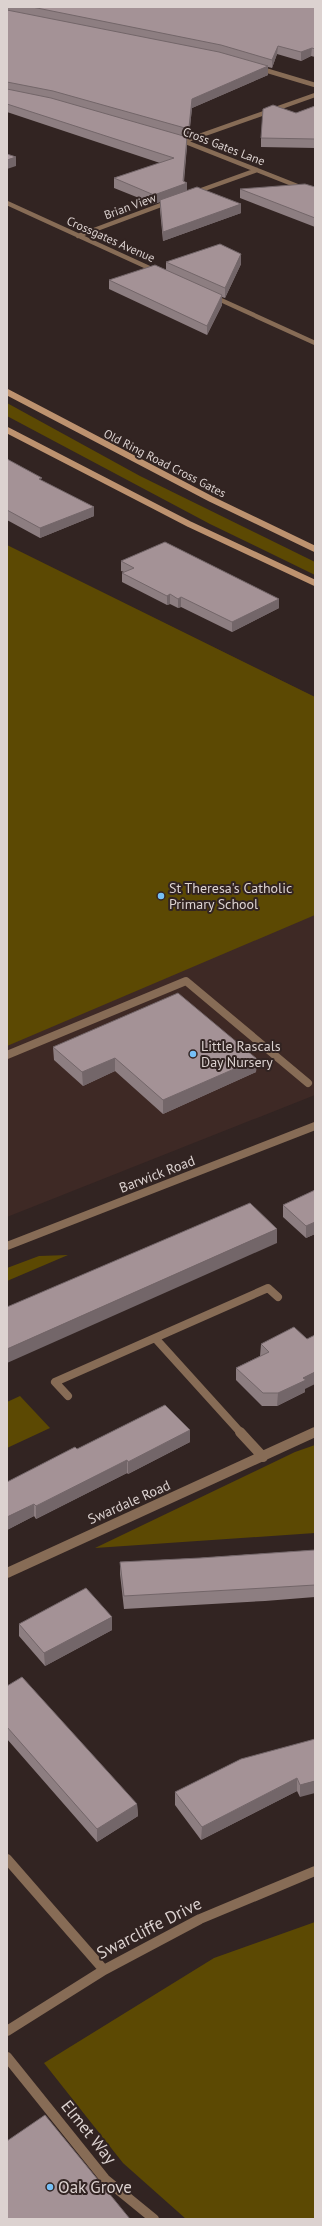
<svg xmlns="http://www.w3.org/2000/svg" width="322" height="2226" font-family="'PT Sans',sans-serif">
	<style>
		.built { fill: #3e2925 }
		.green { fill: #5c4903 }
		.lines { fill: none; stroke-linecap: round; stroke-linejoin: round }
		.pedestrian { stroke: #876c56; stroke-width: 8 }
		.minor-far2 { stroke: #876c56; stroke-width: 4.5 }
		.minor-far1 { stroke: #876c56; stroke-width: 8 }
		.minor { stroke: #876c56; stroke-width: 10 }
		.tertiary { stroke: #876c56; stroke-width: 8 }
		.secondary { stroke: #bd926f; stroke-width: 6 }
		.wall { fill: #8d7e81 }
		.shaded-wall { fill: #736669 }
		.building { fill: #a49296; stroke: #736669 }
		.poi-dot { fill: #76c0f7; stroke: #322422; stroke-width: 1.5 }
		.labels { text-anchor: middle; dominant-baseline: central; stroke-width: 4; stroke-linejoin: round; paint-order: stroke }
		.far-street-label { font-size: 12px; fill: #dcd2d0; stroke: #322422 }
		.poi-label { font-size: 14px; fill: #dcd2d0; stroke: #322422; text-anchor: start }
		.street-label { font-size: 14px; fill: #dcd2d0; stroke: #322422 }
		.near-street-label { font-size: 17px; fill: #dcd2d0; stroke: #322422 }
		.near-poi-label { font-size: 17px; fill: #dcd2d0; stroke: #322422; text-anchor: start }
	</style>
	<rect width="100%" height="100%" fill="#322422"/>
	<path class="built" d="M7,546L315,697V1095L7,1217Z"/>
	<path class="green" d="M7,403L140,476L315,562V575L210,524L7,416Z
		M7,545L315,697V915L7,1046Z
		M68,1255L7,1281V1268L39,1256Z
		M20,1396L50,1428L7,1448V1402Z
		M315,1445V1533L95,1548L295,1452Z
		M315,1922V2219H186L123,2163L44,2063L214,1958Z"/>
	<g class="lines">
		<path class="pedestrian" d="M7,1055L186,981L308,1083"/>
		<path class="minor-far2" d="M258,68L315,85
			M178,139L315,193
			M185,141L315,95
			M193,193L257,170
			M7,203L158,272
			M78,236L169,202
			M212,296L315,343"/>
		<path class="minor-far1" d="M155,1338L241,1433
			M68,1396L55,1382L268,1288L278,1297
			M313,1433L315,1432"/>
		<path class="minor" d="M240,1432L263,1457
			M7,1573L315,1432
			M7,1859L104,1970
			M7,2031L104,1970L200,1919L315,1871
			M7,2057L105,2179L154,2219"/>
		<path class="tertiary" d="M7,1246L315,1126"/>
		<path class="secondary" d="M7,392L211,499L315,549
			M7,430L189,524L315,583"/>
	</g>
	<path class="wall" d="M7,7H315V57L311,56L301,61L277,54L272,68L268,67V75L192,108L189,136L186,137H187V146L184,182L187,183V191L241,213L163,241L160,210V202L154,204L114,188V178L160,163L7,112Z
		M315,106V148L261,147V138L296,113Z
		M315,187V227L240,198V189Z
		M166,262L241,264L225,298L222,297V305L207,335L109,289V280L166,270Z
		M7,459L42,481L94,507V516L40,538L7,520Z
		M121,561L279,599V608L232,632L181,607L178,608L170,604L167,605L122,582V573L124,572L121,571Z
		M53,1047L257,1059L256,1072L163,1114L115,1071L83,1086L54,1060Z
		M315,1190V1234L306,1238L283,1217V1205Z
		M261,1344L305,1389V1392L277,1406H262L236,1380V1368L260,1356Z
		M190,1430V1442L128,1474L127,1473L36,1519L34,1516L7,1530L77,1449Z
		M315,1550V1597L265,1601L124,1609L120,1574V1562L200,1558Z
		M19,1624L112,1630L45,1666L19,1636Z
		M7,1686L137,1804L138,1816L97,1842L7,1739Z
		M315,1739L300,1797L297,1791L201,1840L175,1805V1792Z"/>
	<path class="shaded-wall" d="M278,46L277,54L272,68V60Z
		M312,48L311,56L301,61V52Z
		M268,66V75L192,108L189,136L185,137V128L192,99Z
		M187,137V146L183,184L187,183V192L154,204V195Z
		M16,157V166L7,169V160Z
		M241,204V213L163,241V232Z
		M241,254V264L225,298V288Z
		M222,295V305L207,335V326Z
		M94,507V516L40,538V528Z
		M170,594V604L167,605V596Z
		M181,597V607L178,608V599Z
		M279,599V608L232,632V622Z
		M115,1058V1071L83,1086L82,1072Z
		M257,1059L256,1072L163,1114V1100Z
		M315,1222V1234L306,1238V1226Z
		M277,1229V1243L7,1363V1349Z
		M315,1372V1384L305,1389V1392L277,1406L278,1393L303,1378Z
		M190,1430V1442L128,1474V1462Z
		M127,1460V1473L36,1519V1506Z
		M34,1504V1516L7,1530V1517Z
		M112,1617V1630L45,1666L44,1653Z
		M297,1778V1791L201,1840L202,1827Z
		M315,1781V1793L300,1797V1785Z
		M137,1804L138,1816L97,1842V1829Z"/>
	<path class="building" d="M32,7H315V49L312,48L301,52L278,46L272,60L221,45Z
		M7,10L219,52L268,66L192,99L189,127L185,128L53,91L7,82Z
		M7,89L51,98L187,137L183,181L187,183L154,195L114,178L174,158L7,104Z
		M273,105L296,113L315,106V139L261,138L263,109Z
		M7,154L16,157L7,160Z
		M305,184L315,187V218L240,189Z
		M197,187L241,204L163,232L160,200Z
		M220,244L241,254L225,288L166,262Z
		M155,265L222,295L207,326L109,280Z
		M7,459L42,478L39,479L94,507L40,528L7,510Z
		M165,542L279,599L232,622L181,597L178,599L170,594L167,596L122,573L134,568L121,561Z
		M178,993L257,1059L163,1100L115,1058L82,1072L53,1047Z
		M315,1190V1222L306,1226L283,1205Z
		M250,1203L277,1229L7,1349V1307Z
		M294,1327L307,1339L315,1335V1372L303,1378L306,1380L278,1393H263L236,1368L269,1352L261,1344Z
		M165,1405L190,1430L128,1462L127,1460L36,1506L34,1504L7,1517V1482L75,1447L77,1449Z
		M315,1550V1585L265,1588L124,1596L120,1562L200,1558Z
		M86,1588L112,1617L44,1653L19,1624Z
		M22,1677L137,1804L97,1829L7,1727V1686Z
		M315,1739V1781L300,1785L297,1778L202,1827L175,1792L241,1759Z
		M45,2115L130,2219H7V2141Z"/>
	<g class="poi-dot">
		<circle cx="161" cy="896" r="4"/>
		<circle cx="193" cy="1054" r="4"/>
		<circle cx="50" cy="2187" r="4"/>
	</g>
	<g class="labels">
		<g class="far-street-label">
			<text transform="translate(224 146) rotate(21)">Cross Gates Lane</text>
			<text transform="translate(130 206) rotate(-20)">Brian View</text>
			<text transform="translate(111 239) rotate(24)">Crossgates Avenue</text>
			<text transform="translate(165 463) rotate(27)">Old Ring Road Cross Gates</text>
		</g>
		<g class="poi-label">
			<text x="169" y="888">St Theresa's Catholic<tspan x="169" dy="16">Primary School</tspan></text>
			<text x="201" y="1046">Little Rascals<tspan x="201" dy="16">Day Nursery</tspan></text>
		</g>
		<g class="street-label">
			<text transform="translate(157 1174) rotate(-21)">Barwick Road</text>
			<text transform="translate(129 1502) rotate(-24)">Swardale Road</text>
		</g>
		<g class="near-street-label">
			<text transform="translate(149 1928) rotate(-27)">Swarcliffe Drive</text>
			<text transform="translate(89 2132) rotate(51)">Elmet Way</text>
		</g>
		<g class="near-poi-label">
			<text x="58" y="2187">Oak Grove</text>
		</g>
	</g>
	<rect width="322" height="2226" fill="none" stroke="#dcd2d0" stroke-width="16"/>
</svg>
